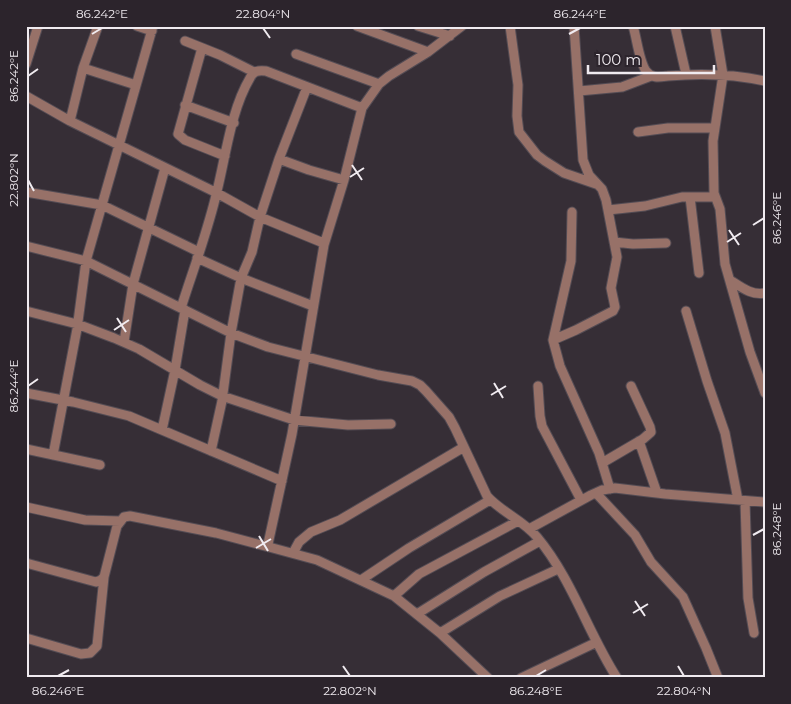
<svg xmlns="http://www.w3.org/2000/svg" width="791" height="704" font-family="Montserrat,sans-serif">
	<style>
		.lines { fill: none; stroke-linecap: round; stroke-linejoin: round }
		.minor-casing { stroke: #544c54; stroke-width: 11 }
		.minor { stroke: #977168; stroke-width: 9 }
		.ticks { fill: none; stroke: #f0ebf0; stroke-width: 2 }
		.neatline { fill: none; stroke: #f0ebf0; stroke-width: 2 }
		.ticks-label { font-size: 12px; text-anchor: middle; fill: #f0ebf0 }
	</style>
	<rect width="100%" height="100%" fill="#362e36"/>
	<g class="lines">
		<g class="minor-casing">
			<path id="minor" d="M137,26L152,31
				M357,26L428,52
				M418,26L450,36
				M510,26L518,85L517,116L519,132L537,155L545,161L564,173L596,184
				M633,26C637,39 639,61 646,71C652,79 660,77 668,76C700,73 733,74 765,81
				M675,26L686,74
				M715,26L723,75L713,141L714,193L720,209L725,264L750,352L765,393
				M185,41L220,55L254,72
				M202,48L178,134L185,140L225,156
				M296,54L379,84
				M26,64L38,26
				M83,68L136,85
				M579,91L622,87L651,76
				M26,96L70,121L217,193L260,217L321,242L324,245L292,434L268,544L269,547L317,560L394,596L440,633L488,678
				M185,105L234,123
				M70,121L83,68L98,26
				M638,132L668,128H715
				M279,159L309,170L344,180
				M26,192L102,205L199,252
				M690,197L699,273
				M608,210L645,206L682,197H715
				M572,212L571,261L553,340L560,366L599,453L610,489
				M614,242L633,244L666,243
				M324,245L344,180L362,108L379,84L389,76L428,52L462,26
				M26,246L86,261L231,333L268,347L378,375L412,381L420,385L426,391L449,417L455,428L487,496C501,512 523,520 537,537C572,579 588,633 617,678
				M197,258L241,278L313,306
				M730,280C741,287 752,296 765,293
				M181,308C193,270 208,231 217,191C226,155 231,110 250,78C253,71 258,70 266,71L362,108
				M26,311L77,324L114,338L139,349L200,385L222,396L294,420L348,425L391,424
				M686,311L707,381L725,433L738,500
				M553,340L576,330L613,311L615,307L611,288L617,257L606,200L602,189L589,175L583,160L574,26
				M124,342L133,284L165,168
				M538,386L540,416L542,426L581,500
				M26,393L73,402L129,416L282,481
				M162,430L175,370L185,310
				M639,441L657,493
				M26,449L100,465
				M211,451L222,401L231,333L241,278L252,252L260,217L279,159L307,87
				M53,455L77,329L86,261L153,26
				M602,463L643,439L651,432L650,427L631,386
				M596,493L635,535L651,562L683,597L706,648L718,678
				M745,501L748,598L754,633
				M26,507L85,520L120,521
				M529,529L591,495L602,490L615,488L665,494L765,502
				M293,553L299,542L311,532L340,520L464,447
				M26,563L96,582L101,580L104,577L117,526L124,517L130,516L216,533L269,547
				M361,580L409,548L490,500
				M394,596L419,574L518,521
				M417,614L484,572L540,541
				M440,633L500,596L558,569
				M26,638L81,654L90,653L97,646L104,577
				M521,678L597,642"/>
		</g>
		<use href="#minor" class="minor"/>
	</g>
	<path class="ticks" d="M263,28L270,38M92,34L102,28M569,34L580,28M28,76L38,69M352,165L362,180M350,177L364,168M28,180L34,191M753,225L764,218M729,230L739,245M727,242L741,233M117,318L126,332M114,330L129,320M494,383L503,398M28,386L38,379M491,395L506,386M753,535L764,529M259,536L268,551M256,548L271,539M635,601L645,616M633,613L648,604M343,666L350,676M678,666L684,676M58,676L69,670M536,676L546,670"/>
	<rect width="791" height="704" fill="none" stroke="#2c242c" stroke-width="55"/>
	<path d="M588 65v8h126v-8" fill="none" stroke="#f0ebf0" stroke-width="2.5"/>
	<text x="596" y="65" font-size="15" fill="#f0ebf0" stroke="#2c242c" stroke-width="4" paint-order="stroke">100 m</text>
	<rect x="28" y="28" width="736" height="648" class="neatline"/>
	<g class="ticks-label">
		<text x="102" y="18">86.242°E</text>
		<text x="263" y="18">22.804°N</text>
		<text x="580" y="18">86.244°E</text>
		<text transform="translate(14 76) rotate(-90)" y="4">86.242°E</text>
		<text transform="translate(14 180) rotate(-90)" y="4">22.802°N</text>
		<text transform="translate(777 218) rotate(-90)" y="4">86.246°E</text>
		<text transform="translate(14 386) rotate(-90)" y="4">86.244°E</text>
		<text transform="translate(777 529) rotate(-90)" y="4">86.248°E</text>
		<text x="58" y="695">86.246°E</text>
		<text x="350" y="695">22.802°N</text>
		<text x="536" y="695">86.248°E</text>
		<text x="684" y="695">22.804°N</text>
	</g>
</svg>
